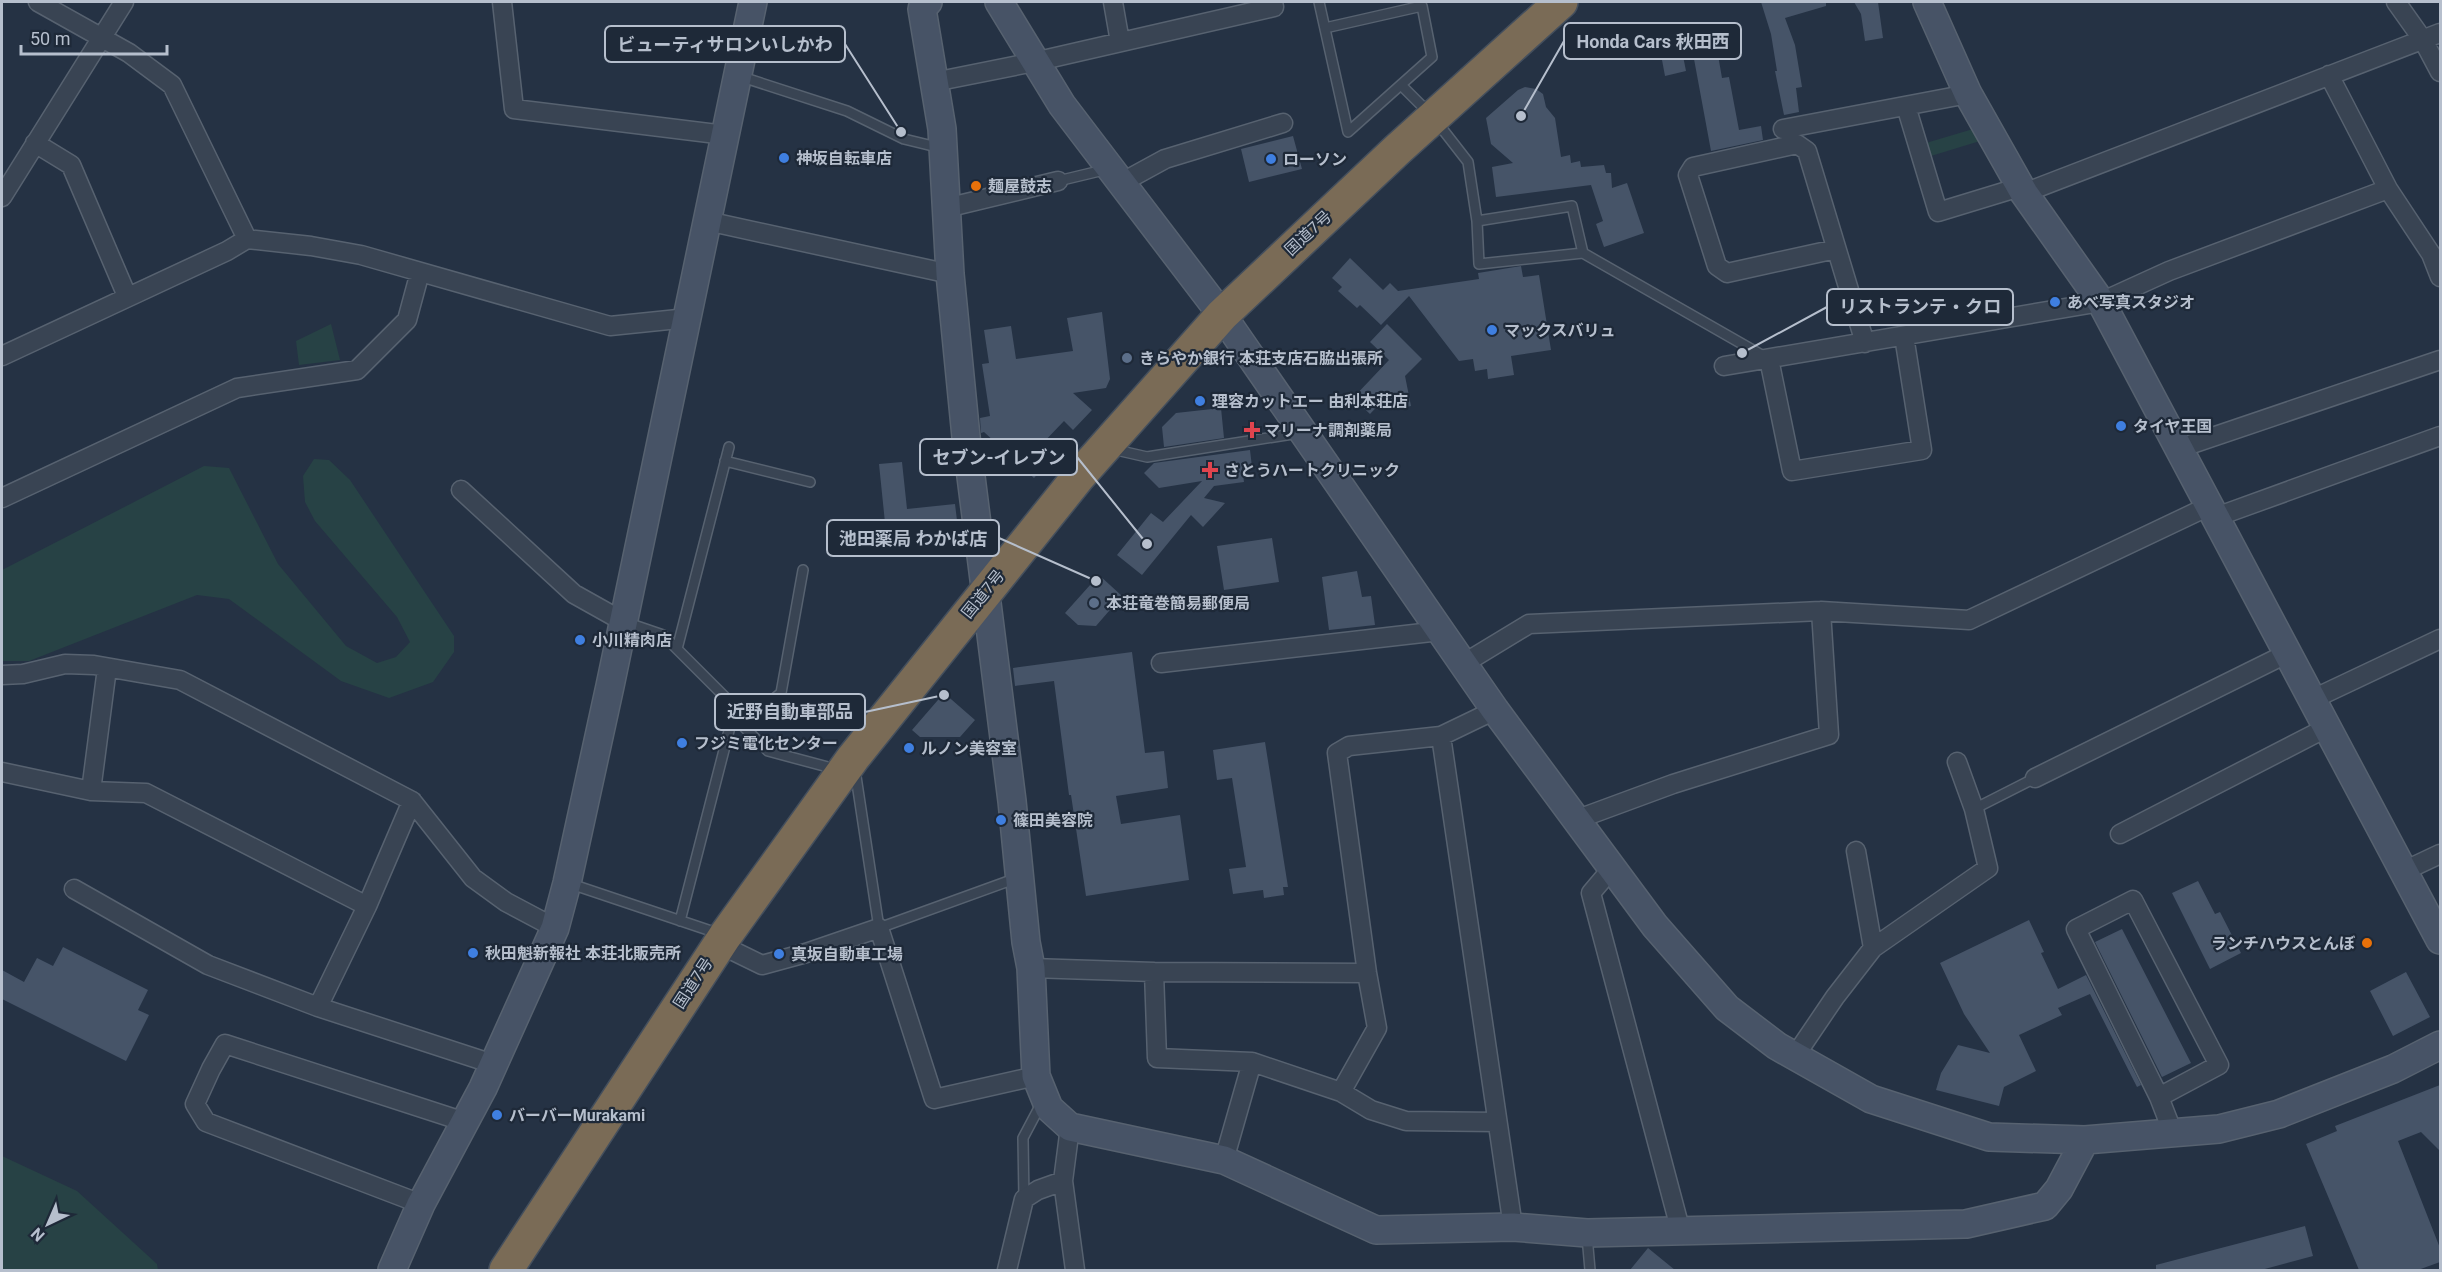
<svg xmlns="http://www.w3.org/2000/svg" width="2442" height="1272" font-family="Roboto,'Noto Sans JP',sans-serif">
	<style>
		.green { fill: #274245 }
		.building { fill: #465468 }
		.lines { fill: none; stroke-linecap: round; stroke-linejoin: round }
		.lane-casing { stroke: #576270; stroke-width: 12 }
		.street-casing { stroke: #576270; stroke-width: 21 }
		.secondary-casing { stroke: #576270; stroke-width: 30 }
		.highway-casing { stroke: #444f5d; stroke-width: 36 }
		.lane { stroke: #394453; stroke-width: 9 }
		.street { stroke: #394453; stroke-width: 18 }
		.secondary { stroke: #475366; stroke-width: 27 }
		.highway { stroke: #7a6b56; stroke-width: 33 }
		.shop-dot { fill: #3f7fe0; stroke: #1e2938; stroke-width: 2 }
		.food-dot { fill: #e8710a; stroke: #1e2938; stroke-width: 2 }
		.service-dot { fill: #5c6f8a; stroke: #1e2938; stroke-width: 2 }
		.health-dot { fill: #e0444e; stroke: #1e2938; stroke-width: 2 }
		.labels { text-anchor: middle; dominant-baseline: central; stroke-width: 4.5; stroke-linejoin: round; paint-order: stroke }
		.poi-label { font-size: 16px; font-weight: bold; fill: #b6bfcd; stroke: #1e2938; text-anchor: start }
		.street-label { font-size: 16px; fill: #b6bfcd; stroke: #1e2938 }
		.leader { fill: none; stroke: #b6bfcd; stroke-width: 2 }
		.callout-dot { fill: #b6bfcd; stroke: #1e2938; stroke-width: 2 }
		.callout { fill: #1e2938; stroke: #b6bfcd; stroke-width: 2 }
		.callout-label { font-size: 18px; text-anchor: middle; font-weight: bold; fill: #b6bfcd }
	</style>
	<rect width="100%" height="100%" fill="#253244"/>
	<path class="green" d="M1973,129L1980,141L1931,156L1926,143Z
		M331,324L340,360L299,365L296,341Z
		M314,459L329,460L350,480L454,636V652L433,682L389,698L341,681L229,599L197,595L29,661H2V570L204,466L229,468L278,564L346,646L377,663L396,657L410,642L397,617L315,521L305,502L303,476Z
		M2,1156L77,1191L157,1264L158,1270H2Z"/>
	<path class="building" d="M1761,2H1826V6L1785,18L1795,45L1802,87L1796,88L1799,112L1784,115L1775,71H1777L1771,34Z
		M1854,2H1878L1883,38L1865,41L1861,14Z
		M1718,55L1722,78L1729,77L1739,130L1761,126L1763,140L1711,151L1694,59Z
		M1683,56L1686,71L1665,76L1662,60Z
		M1525,87L1536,89L1543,94L1546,107L1555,118L1561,157L1570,155L1571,163L1580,161L1581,167L1604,165L1606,173H1611L1612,188L1627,183L1644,233L1604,247L1596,224L1603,221L1591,185L1496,197L1492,167L1513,163L1491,144L1486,118L1518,90Z
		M1293,136L1302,169L1249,182L1241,149Z
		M1350,258L1383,290L1390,283L1398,291L1479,279L1478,273L1521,266L1523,277L1539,275L1551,350L1511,356L1514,375L1488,379L1487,369L1475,371L1473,359L1459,361L1409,296L1381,325L1360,305L1357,308L1338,291L1342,287L1332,278Z
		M1102,312L1110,379L1106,388L1073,393L1092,410L1073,430L1064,421L1040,446L1053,458L1034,478L984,432L981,433L980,418L990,416L982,364L989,363L984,330L1011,326L1016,359L1073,351L1067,318Z
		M1387,324L1422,359L1405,376L1411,406L1393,410L1390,393L1370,414L1353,398L1389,360L1370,342Z
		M1221,408L1224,438L1164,447L1162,427L1176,413Z
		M1250,450L1252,467L1242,468L1244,482L1214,486L1204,498L1225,503L1203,527L1191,515L1142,575L1117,555L1151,513L1163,522L1202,481L1159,488L1144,473L1154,463Z
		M902,462L907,509L955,504L960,545L888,552L879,464Z
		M1272,538L1279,582L1224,590L1217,546Z
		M1357,571L1362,597L1371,596L1375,625L1329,630L1322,577Z
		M1099,575L1122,596L1096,626L1078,625L1065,613Z
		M1132,652L1145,753L1164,751L1168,788L1116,796L1121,824L1180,815L1189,880L1086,896L1071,795H1069L1054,681L1015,686L1013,668Z
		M944,693L975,720L960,737H920L912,730Z
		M1265,742L1288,887H1283L1284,895L1264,898L1263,890L1233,894L1229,869L1246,867L1232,778L1217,780L1213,750Z
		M2198,881L2215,914L2220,912L2241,953L2210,969L2172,893Z
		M2029,920L2044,952L2041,953L2058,989L2086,975L2141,1085L2137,1087L2090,994L2058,1008L2062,1015L2019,1035L2036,1071L2004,1087L1999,1106L1936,1090L1941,1073L1958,1045L1990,1053L1964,1014L1940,963Z
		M2122,929L2191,1063L2162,1077L2095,942Z
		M63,947L148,990L138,1010L149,1015L126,1061L2,999V970L24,982L37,958L53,966Z
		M2406,972L2430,1017L2393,1036L2370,991Z
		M2440,1085V1151L2421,1132L2398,1141L2440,1248V1262L2418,1270H2359L2306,1144L2337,1131L2335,1126Z
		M2305,1226L2313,1256L2261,1270H2156V1265Z
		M1648,1248L1675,1270H1630Z"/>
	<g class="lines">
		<g class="lane-casing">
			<path id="lane" d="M1319,2L1348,132L1432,57L1422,6L1325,28
				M739,76L847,111L904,139L941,148
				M1401,85L1433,117L1468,162L1477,221L1572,206L1583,253L1765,357
				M1058,181L1108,169
				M1477,221L1479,264L1583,253
				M1112,449L1147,457L1299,433
				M725,461L810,482
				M625,622L663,635L736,708L742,725L768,751L839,770
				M677,649L729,447
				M742,725L781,693L803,570
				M855,770L879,928L1017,878
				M1974,809L2035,778
				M571,884L720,934
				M680,921L731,723L739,716
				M1024,1199L1023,1138L1041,1104
				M1587,1236L1590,1270"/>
		</g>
		<g class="street-casing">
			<path id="street" d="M38,2L129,53L172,85L247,239
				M502,2L514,109L725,135
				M1113,2L1120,42
				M2396,2L2423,40L2440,72
				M2329,75L2388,189L2431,254L2440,277
				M934,82L1034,62L1274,7L1273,2
				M1906,106L1938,212L2020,187
				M1783,129L1968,94
				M35,143L71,165L127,296
				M1121,183L1165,159L1283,123
				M2024,193L2440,33
				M2,197L124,2
				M946,208L1058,181
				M707,221L950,274
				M1836,249L1727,273L1717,266L1688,175L1693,167L1797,144L1807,151L1865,343
				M2,356L227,251L247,239L311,246L361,255L610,326L688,318
				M1769,359L1792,471L1922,450L1904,336
				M1724,366L2101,302L2169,271L2388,189
				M2180,448L2440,360
				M461,490L574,594L624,622
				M2,498L237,388L357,370L407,320L420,272
				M2216,517L2440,436
				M1161,663L1440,631
				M1463,664L1529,624L1821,611L1969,620L2209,506
				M2,675L23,674L65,664L94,665L180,680L412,801L473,878L506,902L555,928
				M2311,700L2440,639
				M1441,736L1495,710
				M2,772L91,791L146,793L367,906L318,1007L493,1064
				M2035,778L2288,653
				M91,791L107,668
				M1578,819L1673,784L1829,735L1821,611
				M2120,834L2326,728
				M1856,851L1873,948
				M1613,867L1591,893L1681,1232
				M2404,871L2440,854
				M74,889L208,965L318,1007
				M367,906L412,801
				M719,944L762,965L806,953L879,928L934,1099L1036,1076
				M1031,968L1154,972
				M1795,1056L1835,997L1873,948L1988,868L1974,809L1957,762
				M1341,1092L1252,1062L1157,1058L1154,972L1367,973
				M2159,1097L2219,1065L2133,900L2076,929L2159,1097L2173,1133
				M1497,1122L1406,1121L1371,1110L1341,1092L1377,1028L1367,973L1337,753L1349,746L1441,736L1513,1227
				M1070,1127L1063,1181L1075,1270
				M1224,1160L1252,1062
				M421,1204L206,1122L195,1104L211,1069L225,1044L465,1122
				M1007,1270L1024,1199L1038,1190L1063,1181"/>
		</g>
		<g class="secondary-casing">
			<path id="secondary" d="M928,2L922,9L942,129L950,274L966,437L1012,801L1026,942L1031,968L1036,1076L1049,1108L1070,1127L1224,1160L1376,1230L1513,1227L1587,1233L1966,1224L2045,1206L2059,1189L2085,1140
				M999,2L1062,105L1222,315L1495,710L1655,926L1727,1008L1777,1046L1871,1099L1989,1137L2085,1140L2219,1129L2279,1114L2393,1069L2440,1045
				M1927,2L1968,94L2024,193L2101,302L2440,940
				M392,1270L421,1204L483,1088L555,928L567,883L610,686L753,2"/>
		</g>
		<g class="highway-casing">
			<path id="highway" d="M506,1270L725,936L853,758L1079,476L1222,315L1397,150L1561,2"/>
		</g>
		<use href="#lane" class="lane"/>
		<use href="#street" class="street"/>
		<use href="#secondary" class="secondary"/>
		<use href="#highway" class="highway"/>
	</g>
	<g class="shop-dot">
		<circle cx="784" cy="158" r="6"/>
		<circle cx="1271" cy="159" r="6"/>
		<circle cx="2055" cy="302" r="6"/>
		<circle cx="1492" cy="330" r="6"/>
		<circle cx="1200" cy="401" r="6"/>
		<circle cx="2121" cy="426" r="6"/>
		<circle cx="580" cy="640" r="6"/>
		<circle cx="682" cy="743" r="6"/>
		<circle cx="909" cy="748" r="6"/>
		<circle cx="1001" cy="820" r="6"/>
		<circle cx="473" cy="953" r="6"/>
		<circle cx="779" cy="954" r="6"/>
		<circle cx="497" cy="1115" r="6"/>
	</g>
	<g class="food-dot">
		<circle cx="976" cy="186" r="6"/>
		<circle cx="2367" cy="943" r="6"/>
	</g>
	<g class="service-dot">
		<circle cx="1127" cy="358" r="6"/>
		<circle cx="1094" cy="603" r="6"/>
	</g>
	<g class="health-dot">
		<path d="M1249 421h6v6h6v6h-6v6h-6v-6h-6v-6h6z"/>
		<path d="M1207 461h6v6h6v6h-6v6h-6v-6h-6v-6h6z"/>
	</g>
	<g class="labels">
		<g class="poi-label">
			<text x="796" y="158">神坂自転車店</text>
			<text x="1283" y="159">ローソン</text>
			<text x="988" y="186">麺屋鼓志</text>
			<text x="2067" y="302">あべ写真スタジオ</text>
			<text x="1504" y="330">マックスバリュ</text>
			<text x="1139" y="358">きらやか銀行 本荘支店石脇出張所</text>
			<text x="1212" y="401">理容カットエー 由利本荘店</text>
			<text x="2133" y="426">タイヤ王国</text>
			<text x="1264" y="430">マリーナ調剤薬局</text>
			<text x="1224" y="470">さとうハートクリニック</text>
			<text x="1106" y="603">本荘竜巻簡易郵便局</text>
			<text x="592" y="640">小川精肉店</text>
			<text x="694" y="743">フジミ電化センター</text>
			<text x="921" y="748">ルノン美容室</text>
			<text x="1013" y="820">篠田美容院</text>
			<text x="2355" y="943" text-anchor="end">ランチハウスとんぼ</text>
			<text x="485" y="953">秋田魁新報社 本荘北販売所</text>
			<text x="791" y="954">真坂自動車工場</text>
			<text x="509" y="1115">バーバーMurakami</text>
		</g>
		<g class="street-label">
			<text transform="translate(1308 233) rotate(-43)">国道7号</text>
			<text transform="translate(983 594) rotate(-51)">国道7号</text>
			<text transform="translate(693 983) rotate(-57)">国道7号</text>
		</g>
	</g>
	<path class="leader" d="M1521 116L1564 41M901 132L845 44M1742 353L1827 307M1147 544L1077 457M1096 581L999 538M944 695L865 712"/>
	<g class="callout-dot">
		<circle cx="1521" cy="116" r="6"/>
		<circle cx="901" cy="132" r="6"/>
		<circle cx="1742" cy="353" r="6"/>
		<circle cx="1147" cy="544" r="6"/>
		<circle cx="1096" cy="581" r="6"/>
		<circle cx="944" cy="695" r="6"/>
	</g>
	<g class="callout">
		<rect x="1564" y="23" width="177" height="36" rx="6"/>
		<rect x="605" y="26" width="240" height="36" rx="6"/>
		<rect x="1827" y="289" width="186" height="36" rx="6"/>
		<rect x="920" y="439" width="157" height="36" rx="6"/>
		<rect x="827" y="520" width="172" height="36" rx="6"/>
		<rect x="715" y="694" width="150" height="36" rx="6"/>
	</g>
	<g class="callout-label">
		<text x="1653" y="48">Honda Cars 秋田西</text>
		<text x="725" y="51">ビューティサロンいしかわ</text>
		<text x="1920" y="313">リストランテ・クロ</text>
		<text x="999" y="464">セブン-イレブン</text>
		<text x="913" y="545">池田薬局 わかば店</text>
		<text x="790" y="718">近野自動車部品</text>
	</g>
	<rect width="2442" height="1272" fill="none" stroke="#b6bfcd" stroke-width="6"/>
	<g transform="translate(48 1224) rotate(224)" stroke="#1e2938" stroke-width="4.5" paint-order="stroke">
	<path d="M0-4.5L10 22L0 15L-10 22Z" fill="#b6bfcd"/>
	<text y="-9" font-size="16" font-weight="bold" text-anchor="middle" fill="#b6bfcd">N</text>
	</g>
	<path d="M21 45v9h146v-9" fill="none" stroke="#b6bfcd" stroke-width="3"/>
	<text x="30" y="45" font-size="18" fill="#b6bfcd" stroke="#1e2938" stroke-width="4.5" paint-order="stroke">50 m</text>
</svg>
